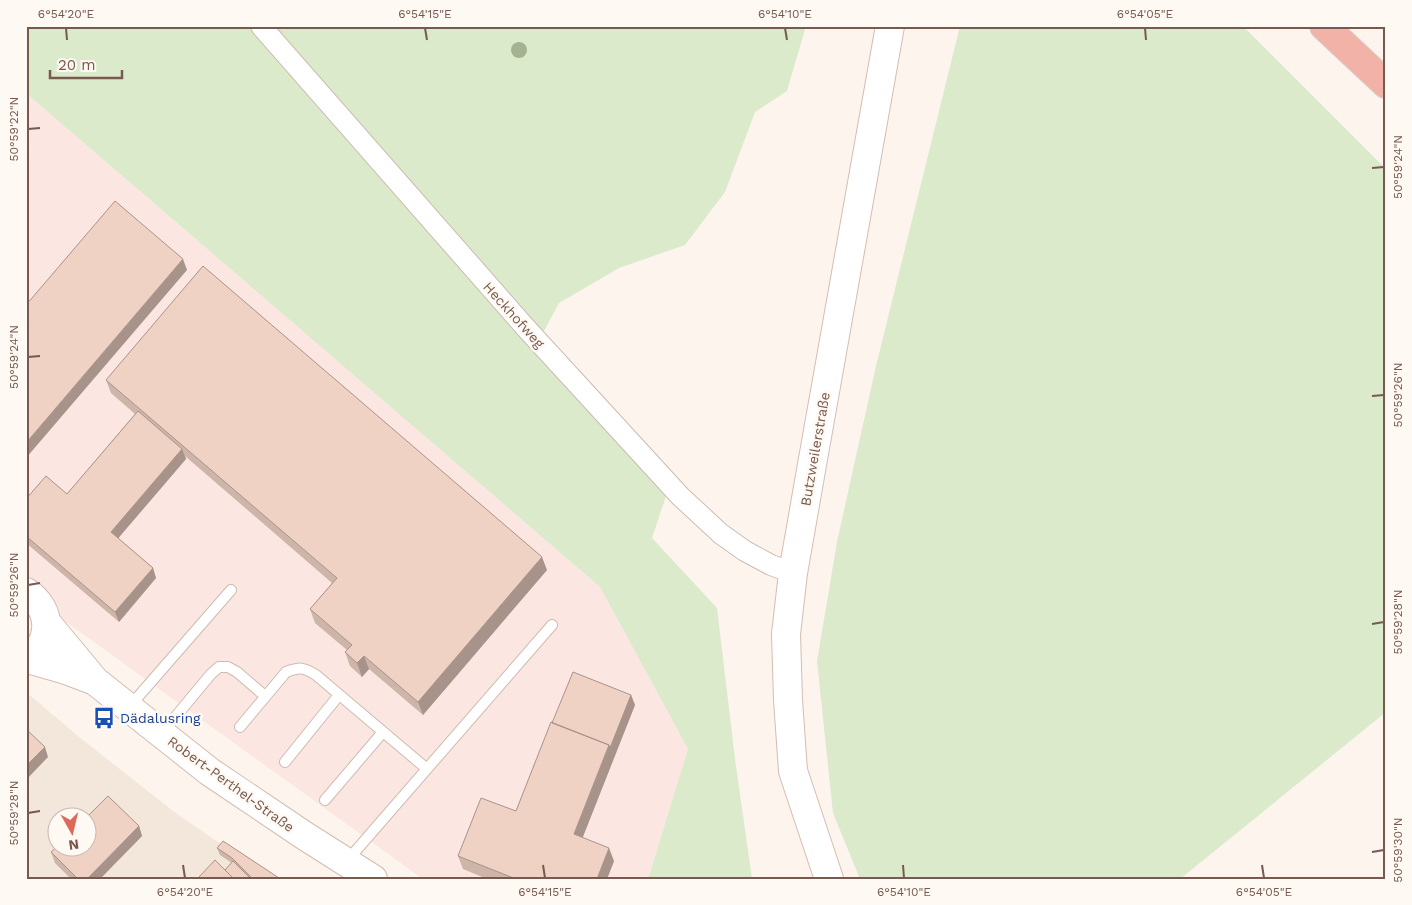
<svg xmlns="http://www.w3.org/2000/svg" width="1412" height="905" font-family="'Work Sans',sans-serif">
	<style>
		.residential { fill: #f3e6db; fill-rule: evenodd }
		.commercial { fill: #fbe6e1 }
		.green { fill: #dbeacb }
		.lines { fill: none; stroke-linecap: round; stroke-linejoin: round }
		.lane-casing { stroke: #cebbb1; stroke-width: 12 }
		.street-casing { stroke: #cebbb1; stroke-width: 22 }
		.secondary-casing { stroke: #d4bdb2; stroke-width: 30 }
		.highway-casing { stroke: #d9d1ce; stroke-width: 30 }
		.lane { stroke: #fff; stroke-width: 10 }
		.street { stroke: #fff; stroke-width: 20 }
		.secondary { stroke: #fff; stroke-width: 28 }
		.highway { stroke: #f2b2a7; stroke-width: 28 }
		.tree { fill: #a5b292 }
		.wall { fill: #ceb5a9 }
		.shaded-wall { fill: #a8938a }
		.building { fill: #f0d2c5; stroke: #a8938a }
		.ticks { fill: none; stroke: #77594f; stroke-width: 2 }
		.labels { text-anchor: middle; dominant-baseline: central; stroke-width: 5; stroke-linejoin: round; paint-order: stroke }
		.street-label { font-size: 14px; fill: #77594f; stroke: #fef9f3 }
		.transit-label { font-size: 14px; fill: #164399; stroke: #fef9f3; text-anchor: start }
		.neatline { fill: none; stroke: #77594f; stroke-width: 2 }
		.ticks-label { font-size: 12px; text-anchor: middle; fill: #77594f }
	</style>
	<rect width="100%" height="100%" fill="#fcf4ed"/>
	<path class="residential" d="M26,692L79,737L177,814L272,879H26ZM58,818H88V848H58Z"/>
	<path class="commercial" d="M26,93L600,587L688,749L648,879H423L26,593Z"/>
	<path class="green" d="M26,26H806L787,91L755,112L725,192L685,245L619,268L559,303L543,333L672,478L652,538L717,608L735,759L752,879H648L688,749L600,587L26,93Z
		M960,26H1243L1386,169V712L1180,879H860L833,813L817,661L837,542L876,366Z"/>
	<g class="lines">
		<g class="lane-casing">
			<path id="lane" d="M130,706L231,590
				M240,727L286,672C300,667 303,667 316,675L427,769
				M162,733L211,674L219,667H228L237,672L265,696
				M285,762L339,695
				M325,800L383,732
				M346,862L552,625"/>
		</g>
		<g class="street-casing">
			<path id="street" d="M261,26L525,327L680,496L721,534L745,551L771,565L793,573"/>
		</g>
		<g class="secondary-casing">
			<path id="secondary" d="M26,592C53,609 53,643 26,660
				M46,622L95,681L210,772L305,836L373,879
				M28,659L63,669L95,681
				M829,879L793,771L788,700L786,634L793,573L813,459L890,26"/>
		</g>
		<g class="highway-casing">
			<path id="highway" d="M1324,26L1386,84"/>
		</g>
		<use href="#lane" class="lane"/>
		<use href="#street" class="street"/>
		<use href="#secondary" class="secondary"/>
		<use href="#highway" class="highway"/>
	</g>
	<circle class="tree" cx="519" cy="50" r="8"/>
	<path class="wall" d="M106,380L547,570L423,715L369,669L362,677L350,666L345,652L347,650L315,623L310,609L332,583L185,456L186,459L118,538L153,568L156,578L119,622L26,543V499L67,494L135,414L111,393Z
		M631,695L635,705L582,838L614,861L607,879H487L463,869L458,856L516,811L552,723Z
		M139,826L142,836L100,879H71L55,863L51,852Z
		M217,848L279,878L280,879H198V878L225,870L232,863L220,855Z"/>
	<path class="shaded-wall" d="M183,259L187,270L26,458V443Z
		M182,449L186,459L115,542L111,532Z
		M542,557L547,570L423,715L418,702Z
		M153,568L156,578L119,622L115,612Z
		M364,656L369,669L362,677L357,663Z
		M631,695L635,705L579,847L574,834L609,745Z
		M45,747L48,757L26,780V766Z
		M139,826L142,836L100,879H87Z
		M609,848L614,861L607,879H597Z"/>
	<path class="building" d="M115,201L183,259L26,443V305Z
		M203,266L542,557L418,702L364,656L357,663L345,652L352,645L310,609L337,578L106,380Z
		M138,411L182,449L111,532L153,568L115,612L26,536V499L46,476L67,494Z
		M573,672L631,695L610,748L609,745L552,723Z
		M551,722L609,745L574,834L609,848L597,879H516L458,856L481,798L516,811Z
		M26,729L45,747L26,766Z
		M108,796L139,826L87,879H78L51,852L58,846V848H88V818H86Z
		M223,841L279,878L253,879L232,858L217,848Z
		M215,860L234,879H199L198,878Z
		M233,861L251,879H234L225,870Z"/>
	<path class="ticks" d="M66,28L67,40M425,28L427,40M785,28L787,40M1145,28L1146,40M28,129L40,128M1372,168L1384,167M28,357L40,356M1372,396L1384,395M28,585L40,583M1372,624L1384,622M28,813L40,811M1372,852L1384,850M183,865L185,878M543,865L545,878M903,865L904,878M1262,865L1264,878"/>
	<defs>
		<g id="bus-bare" transform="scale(1.725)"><path d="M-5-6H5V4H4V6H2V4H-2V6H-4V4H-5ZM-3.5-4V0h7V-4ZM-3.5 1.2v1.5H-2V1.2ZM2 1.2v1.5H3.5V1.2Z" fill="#1a4fb4" stroke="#fef9f3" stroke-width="2.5" paint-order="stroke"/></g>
	</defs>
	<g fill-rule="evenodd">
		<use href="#bus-bare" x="104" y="718"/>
	</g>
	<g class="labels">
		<g class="street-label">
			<text transform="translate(514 315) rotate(48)">Heckhofweg</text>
			<text transform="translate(815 449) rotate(-80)">Butzweilerstraße</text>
			<text transform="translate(231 784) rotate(36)">Robert-Perthel-Straße</text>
		</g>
		<g class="transit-label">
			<text x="120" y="718">Dädalusring</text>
		</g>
	</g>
	<rect width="1412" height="905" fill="none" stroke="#fef9f3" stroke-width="55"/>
	<g transform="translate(72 832) rotate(172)"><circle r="24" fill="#fef9f3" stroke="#c8b9b1"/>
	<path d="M0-4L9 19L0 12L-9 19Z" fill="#de6859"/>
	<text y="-8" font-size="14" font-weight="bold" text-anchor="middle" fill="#77594f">N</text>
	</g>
	<path d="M50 70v8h72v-8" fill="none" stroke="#77594f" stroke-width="2.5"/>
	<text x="58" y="70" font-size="15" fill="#77594f" stroke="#fef9f3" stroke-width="4" paint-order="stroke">20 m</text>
	<rect x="28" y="28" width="1356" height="850" class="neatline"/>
	<g class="ticks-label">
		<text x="66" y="18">6°54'20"E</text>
		<text x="425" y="18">6°54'15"E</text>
		<text x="785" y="18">6°54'10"E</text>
		<text x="1145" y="18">6°54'05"E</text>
		<text transform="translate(14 129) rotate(-90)" y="4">50°59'22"N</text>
		<text transform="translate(1398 167) rotate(-90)" y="4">50°59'24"N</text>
		<text transform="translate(14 357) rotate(-90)" y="4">50°59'24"N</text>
		<text transform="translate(1398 395) rotate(-90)" y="4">50°59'26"N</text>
		<text transform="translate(14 585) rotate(-90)" y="4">50°59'26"N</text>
		<text transform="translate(1398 622) rotate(-90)" y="4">50°59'28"N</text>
		<text transform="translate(14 813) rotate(-90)" y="4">50°59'28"N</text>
		<text transform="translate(1398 850) rotate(-90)" y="4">50°59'30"N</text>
		<text x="185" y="896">6°54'20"E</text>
		<text x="545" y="896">6°54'15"E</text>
		<text x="904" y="896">6°54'10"E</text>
		<text x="1264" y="896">6°54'05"E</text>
	</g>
</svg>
